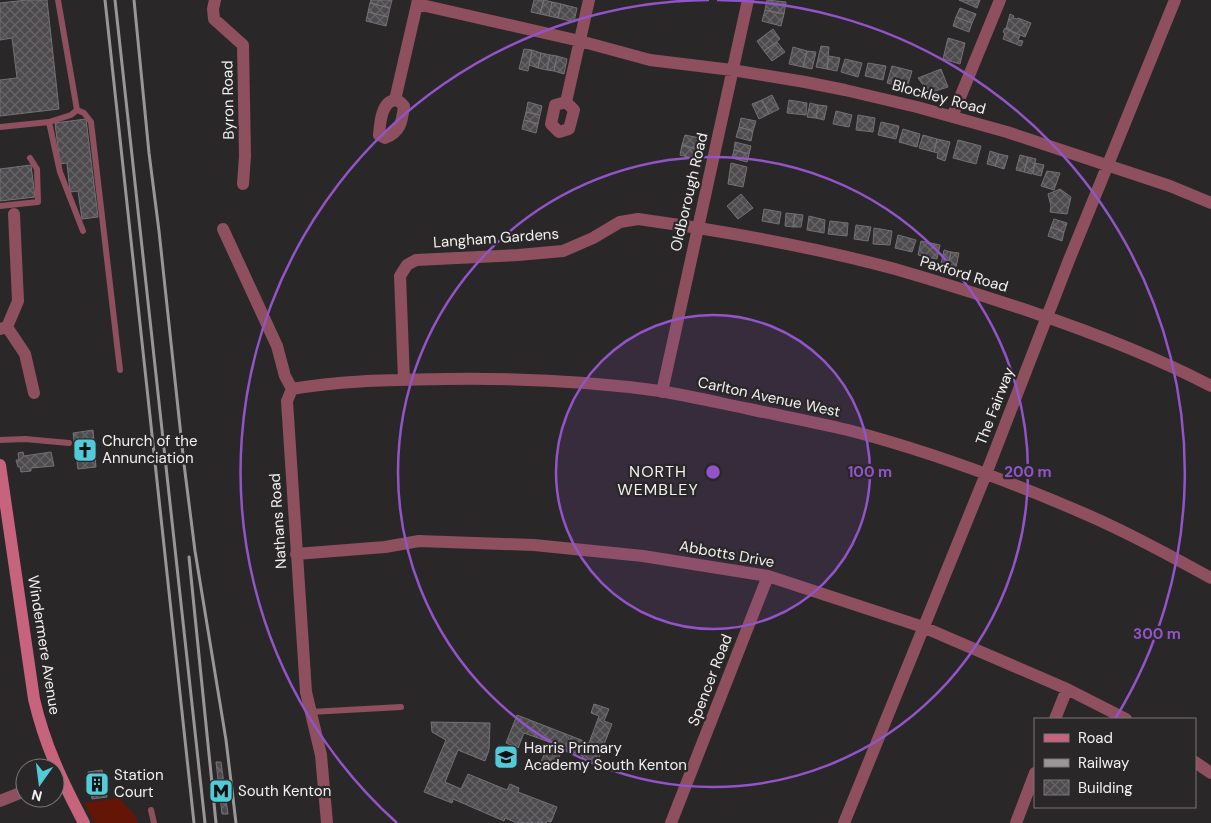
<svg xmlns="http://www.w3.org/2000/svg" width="1211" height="823" font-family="'DM Sans',sans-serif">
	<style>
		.green { fill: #651506 }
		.building { fill: url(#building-cross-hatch); stroke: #737174 }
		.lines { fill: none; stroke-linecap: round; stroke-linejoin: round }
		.lane { stroke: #8e4f5e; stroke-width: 6 }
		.street { stroke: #8e4f5e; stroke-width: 12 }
		.secondary { stroke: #c7637c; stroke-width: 12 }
		.rail { stroke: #999698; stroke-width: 3 }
		.ring { fill: none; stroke: #9353c9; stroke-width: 2.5 }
		.labels { text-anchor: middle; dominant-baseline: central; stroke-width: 4.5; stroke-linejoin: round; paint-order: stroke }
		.street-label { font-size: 15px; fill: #f2f0f1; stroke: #2a2729 }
		.poi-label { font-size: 15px; fill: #f2f0f1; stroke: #2a2729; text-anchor: start }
		.neighbourhood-label { font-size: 16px; letter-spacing: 1px; fill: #f2f0f1; stroke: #2a2729 }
		.centre { fill: #9353c9; stroke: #2a2729; stroke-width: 2.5 }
		.ring-label { font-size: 15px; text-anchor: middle; font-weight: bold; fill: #9353c9; stroke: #2a2729; stroke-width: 4.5; stroke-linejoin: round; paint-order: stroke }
	</style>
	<defs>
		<pattern id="building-cross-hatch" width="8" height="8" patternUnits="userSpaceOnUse" patternTransform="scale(1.25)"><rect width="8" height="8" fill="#4d4b4e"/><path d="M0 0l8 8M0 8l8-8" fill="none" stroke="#676568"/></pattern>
	</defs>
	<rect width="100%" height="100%" fill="#2a2729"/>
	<path class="green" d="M120,798C125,807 137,814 138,823H95L84,803Z"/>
	<path class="building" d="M27,0H47L59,109L0,116V80L17,78L12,38L0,40V3Z
		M371,0H392L390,8L370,3Z
		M534,0H544L540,14L531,12Z
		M544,0L552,2L549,16L540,14Z
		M767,0L786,2L784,14L765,10Z
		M959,0H980L977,8Z
		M552,2L561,4L558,18L549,16Z
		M370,3L390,8L388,17L368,12Z
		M561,4L577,8L574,22L558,18Z
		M960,8L976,14L972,23L956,17Z
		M765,10L784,14L781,26L762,21Z
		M368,12L388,17L386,26L366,21Z
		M1010,14L1014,16L1013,18L1017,19L1018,18L1031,23L1025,37L1006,29Z
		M956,17L972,23L969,32L953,26Z
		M1005,28L1020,35L1018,40L1023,41L1021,46L1003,39L1005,33L1003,32Z
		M773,29L780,39L764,51L757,41Z
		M948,38L965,43L960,64L943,59Z
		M777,42L785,52L772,61L764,51Z
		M821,46L829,47L827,69L816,67Z
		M793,47L807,51L803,67L789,64Z
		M524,49L532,50L528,71L519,69Z
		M532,50L541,53L538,68L529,65Z
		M807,51L816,52L812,69L803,67Z
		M541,53L550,55L547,70L538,68Z
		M550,55L557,56L554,71L547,70Z
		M557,56L567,59L564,74L554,71Z
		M829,56L840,58L837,71L827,69Z
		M845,59L862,63L858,77L841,72Z
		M868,63L886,66L883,80L865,76Z
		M892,66L912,71L907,88L887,83Z
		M941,69L948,87L929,93L918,78Z
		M772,95L779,109L769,114L762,100Z
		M762,100L769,114L759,119L752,104Z
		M789,100L807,103L806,115L787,113Z
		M528,102L542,106L540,115L526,112Z
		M810,103L818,105L816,118L807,117Z
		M818,105L827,106L824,120L816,118Z
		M836,111L852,115L849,127L833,124Z
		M526,112L540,115L538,124L524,120Z
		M858,115L875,118L873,132L856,130Z
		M741,118L756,121L753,131L739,127Z
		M86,119L98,217L82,219L78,191L70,192L67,163L60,164L55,123Z
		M524,120L538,124L536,133L522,129Z
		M881,122L899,126L896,139L878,135Z
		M739,127L753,131L751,141L736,137Z
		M903,129L920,134L917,147L899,142Z
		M685,135L700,138L697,149L682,145Z
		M923,135L937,139L934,152L919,148Z
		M937,139L950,142L945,161L937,158L938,153L934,152Z
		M958,140L981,146L976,164L953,158Z
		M735,142L751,146L749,154L734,150Z
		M682,145L697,149L695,159L680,155Z
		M734,150L749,154L747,162L732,158Z
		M990,151L999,154L995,166L987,164Z
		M999,154L1008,156L1004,169L995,166Z
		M1020,155L1028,157L1024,172L1016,170Z
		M1028,157L1036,159L1032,174L1024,172Z
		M731,163L747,167L743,187L728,184Z
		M1035,163L1044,165L1041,176L1033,174Z
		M31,165L35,197L0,201V169Z
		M1047,171L1060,173L1054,190L1041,186Z
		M1060,189L1071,197L1067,214L1050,212L1051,206L1048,194Z
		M741,194L753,208L738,219L727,206Z
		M764,209L781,212L779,224L762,221Z
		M786,213L795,214L793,227L785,226Z
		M795,214L803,215L801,227H793Z
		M809,216L825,220L824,233L807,230Z
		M1054,219L1067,223L1064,232L1051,227Z
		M830,221L848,223L847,236L828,234Z
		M856,225L871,227L868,241L854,239Z
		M1051,227L1064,232L1062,241L1048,236Z
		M874,228L892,231L890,245L873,244Z
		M898,235L916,240L912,252L895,248Z
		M921,241L940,245L937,259L918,255Z
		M944,250L951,252L948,266L941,264Z
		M951,252L959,253L956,267L948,266Z
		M93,430L96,467L78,469L73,433Z
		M23,452L24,456L51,452L54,466L31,468V471L21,472L20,467H18L16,460H19L18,453Z
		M594,704L609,709L604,721L612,724L596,765L582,759L583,756L563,748L555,767L541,762L549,742L524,733L518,748L506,743L517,715L589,743L599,716L591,713Z
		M431,722L490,723L489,750L485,761L458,750L445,782L461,789L468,774L507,790L510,784L519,788L518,792L557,807L551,822L547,821L546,823H517L505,818L504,821L453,799L452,803L424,792L446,740L432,732Z
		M216,762H221L228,814H222Z
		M102,770L107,797L92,799L88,772Z"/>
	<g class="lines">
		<path class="lane" d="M77,110L84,113L91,122L120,370
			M49,122L71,115L77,110L58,0
			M0,127L49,122L60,172L83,231
			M0,206L38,202L37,169L30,158
			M0,440L25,439L69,443
			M310,712L401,707
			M151,810L154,823"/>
		<path class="street" d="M215,0L213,9L214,19L243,45L245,156L243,184
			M417,4L580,41L650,60L732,70L805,82L845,90L917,107L1007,132L1170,186L1211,203
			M395,100L418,0
			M395,100L400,102L404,106C402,121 401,132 385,138L379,135C380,124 381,102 395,100Z
			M566,102L589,0
			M566,102L574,110L569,129L559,132L551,124L555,105Z
			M952,117L1000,0
			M223,229L277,346L285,376L292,389L287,401L306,692L321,755L327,823
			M7,327L25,354L34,393
			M0,329L7,327L18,301L14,214
			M404,380L400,276L407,265L416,260L518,255L563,251L593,238L620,222L638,219C724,231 810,246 895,269C940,282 984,296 1029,311C1091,332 1152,355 1211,386
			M292,389C342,380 394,380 445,379C516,378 589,381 660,391C690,396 720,403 749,409C782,416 815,422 848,430C928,451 1007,480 1083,513C1127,532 1169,555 1211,578
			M662,392L748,0
			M296,554L385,547L419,541L534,545L643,556L768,576L923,627L1067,689L1126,719
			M1055,719L1067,689
			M1195,762L1211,773
			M0,801L25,791
			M671,823L768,576
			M844,823L986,474L1069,260L1175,0
			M1016,823L1035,773"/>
		<path class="secondary" d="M0,465L34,699C45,746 62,781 84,823"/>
		<path class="rail" d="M105,0L194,823
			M115,0L205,823
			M134,0L149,153L159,231L184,464L195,551L226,740L236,823
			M189,557L216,823"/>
	</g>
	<circle cx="713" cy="472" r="157" fill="#9353c9" fill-opacity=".12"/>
	<g class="ring">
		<circle cx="713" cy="472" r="157"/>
		<circle cx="713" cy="472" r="315"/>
		<path d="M397 823A472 472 0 0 1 709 0M717 0A472 472 0 0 1 1115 719"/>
	</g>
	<defs>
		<g id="church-square" transform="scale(1.25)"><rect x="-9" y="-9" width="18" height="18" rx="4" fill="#52cbd8" stroke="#2a2729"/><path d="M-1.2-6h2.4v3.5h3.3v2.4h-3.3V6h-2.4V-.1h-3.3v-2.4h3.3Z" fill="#111"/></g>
		<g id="school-square" transform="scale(1.25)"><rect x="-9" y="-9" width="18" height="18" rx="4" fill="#52cbd8" stroke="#2a2729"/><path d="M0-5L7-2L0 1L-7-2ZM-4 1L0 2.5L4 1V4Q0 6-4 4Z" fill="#111"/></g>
		<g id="building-square" transform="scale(1.25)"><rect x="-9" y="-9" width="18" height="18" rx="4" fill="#52cbd8" stroke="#2a2729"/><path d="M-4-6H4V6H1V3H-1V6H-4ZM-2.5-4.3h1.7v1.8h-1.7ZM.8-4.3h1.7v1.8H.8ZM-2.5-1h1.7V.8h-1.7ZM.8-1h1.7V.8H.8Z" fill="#111"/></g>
		<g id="metro-square" transform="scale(1.25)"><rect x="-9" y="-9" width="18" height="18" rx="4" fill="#52cbd8" stroke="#2a2729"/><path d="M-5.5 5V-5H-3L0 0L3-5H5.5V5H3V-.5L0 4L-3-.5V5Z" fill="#111"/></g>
	</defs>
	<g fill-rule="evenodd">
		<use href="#church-square" x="85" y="450"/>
		<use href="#school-square" x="506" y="757"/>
		<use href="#building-square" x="97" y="784"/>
		<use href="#metro-square" x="221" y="791"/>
	</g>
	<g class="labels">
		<g class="street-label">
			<text transform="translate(939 97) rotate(15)">Blockley Road</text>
			<text transform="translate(228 100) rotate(-91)">Byron Road</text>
			<text transform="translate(689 192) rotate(-77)">Oldborough Road</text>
			<text transform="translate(496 238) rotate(-4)">Langham Gardens</text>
			<text transform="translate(964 274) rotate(17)">Paxford Road</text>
			<text transform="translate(769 397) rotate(12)">Carlton Avenue West</text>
			<text transform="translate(995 406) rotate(-69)">The Fairway</text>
			<text transform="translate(278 521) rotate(-94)">Nathans Road</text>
			<text transform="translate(727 554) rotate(10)">Abbotts Drive</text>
			<text transform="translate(44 645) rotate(81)">Windermere Avenue</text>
			<text transform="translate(710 680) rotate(-69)">Spencer Road</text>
		</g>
		<g class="poi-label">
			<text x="102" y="441">Church of the<tspan x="102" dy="17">Annunciation</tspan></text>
			<text x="524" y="748">Harris Primary<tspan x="524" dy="17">Academy South Kenton</tspan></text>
			<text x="114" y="775">Station<tspan x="114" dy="17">Court</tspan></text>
			<text x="238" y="791">South Kenton</text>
		</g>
		<g class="neighbourhood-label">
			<text x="658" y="471">NORTH<tspan x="658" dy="18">WEMBLEY</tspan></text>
		</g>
	</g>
	<circle cx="713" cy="472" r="8" class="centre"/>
	<g class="ring-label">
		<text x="870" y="477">100 m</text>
		<text x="1028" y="477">200 m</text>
		<text x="1157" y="639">300 m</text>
	</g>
	<rect x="1034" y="718" width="162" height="90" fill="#2a2729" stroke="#7a7779"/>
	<rect x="1044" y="734" width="25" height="8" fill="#c7637c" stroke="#7a7779"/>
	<text x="1078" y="743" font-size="15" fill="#f2f0f1">Road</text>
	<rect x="1044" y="759" width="25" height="8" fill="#999698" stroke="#7a7779"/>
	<text x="1078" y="768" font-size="15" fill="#f2f0f1">Railway</text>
	<rect x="1044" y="780" width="25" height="15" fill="url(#building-cross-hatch)" stroke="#7a7779"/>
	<text x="1078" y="793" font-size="15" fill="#f2f0f1">Building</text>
	<g transform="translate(40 783) rotate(194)"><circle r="24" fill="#2a2729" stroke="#7a7779"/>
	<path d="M0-4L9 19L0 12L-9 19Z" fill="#52cbd8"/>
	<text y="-8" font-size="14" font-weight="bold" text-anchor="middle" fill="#f2f0f1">N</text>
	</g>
</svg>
